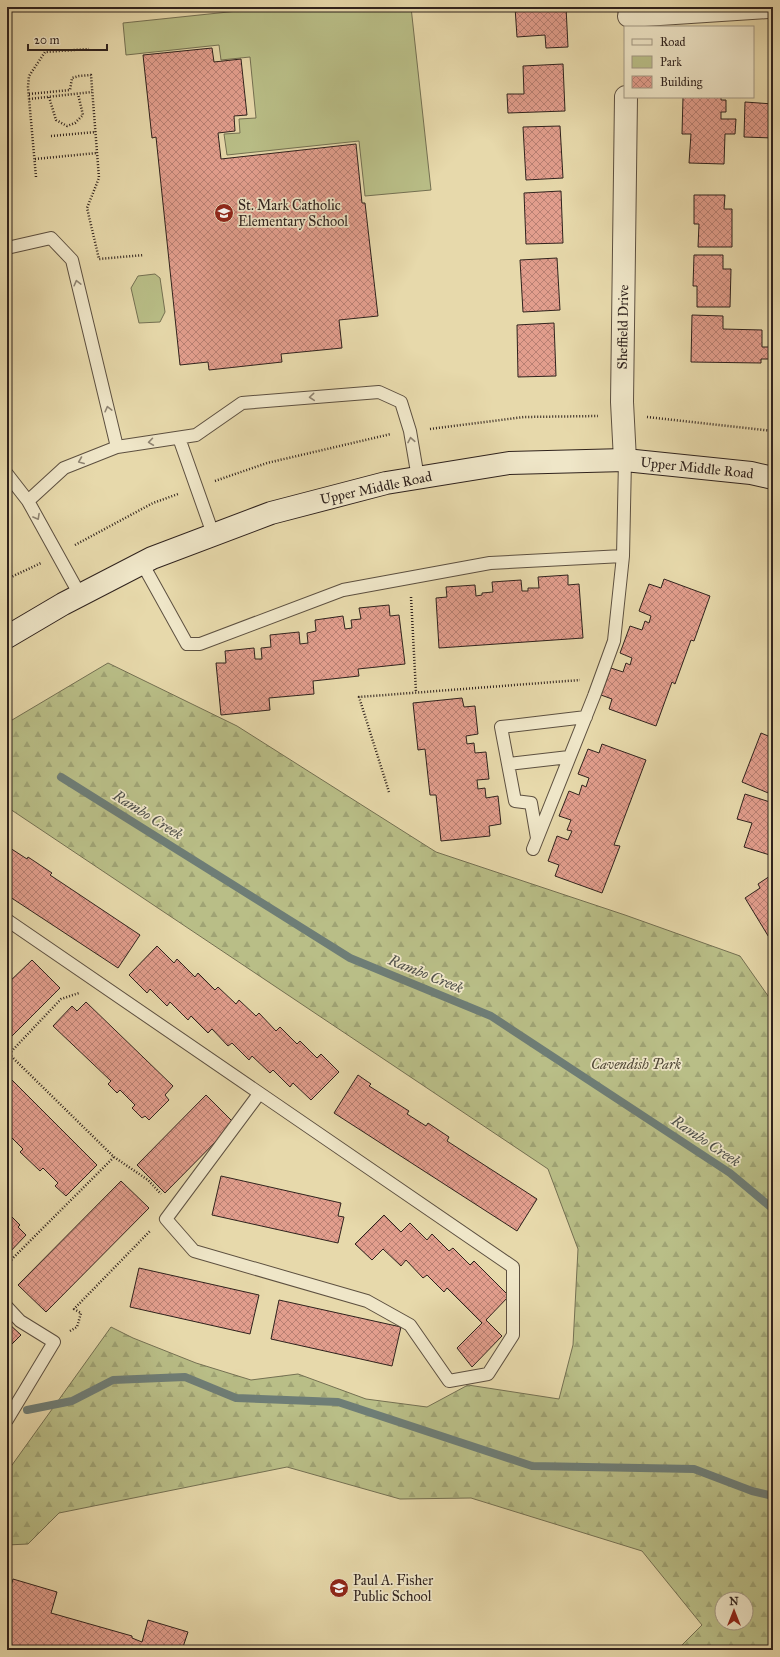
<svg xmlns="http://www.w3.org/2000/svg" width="780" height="1657" font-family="'IM FELL Great Primer',serif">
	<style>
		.green { fill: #b9be87; stroke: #747052 }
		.forest { fill: url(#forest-firs); stroke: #747052; fill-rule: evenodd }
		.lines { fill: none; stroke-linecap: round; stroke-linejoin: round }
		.stream { stroke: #6e7d76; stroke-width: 8 }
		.building { fill: url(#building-cross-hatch); stroke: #2f221d }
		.lane-casing { stroke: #5d5040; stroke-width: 14 }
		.street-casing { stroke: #5d5040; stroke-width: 24 }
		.secondary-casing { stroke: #2f221d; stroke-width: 24 }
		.path { stroke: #2f221d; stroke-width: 2.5; stroke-dasharray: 1 2; stroke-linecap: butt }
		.lane { stroke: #efe6c8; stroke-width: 12 }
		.street { stroke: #efe6c8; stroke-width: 22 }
		.secondary { stroke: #efe6c8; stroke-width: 22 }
		.oneway { stroke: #8f8472 }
		.labels { text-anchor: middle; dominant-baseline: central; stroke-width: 3.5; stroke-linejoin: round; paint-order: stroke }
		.poi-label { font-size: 14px; fill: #2f221d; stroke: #efe6c8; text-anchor: start }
		.street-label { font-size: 14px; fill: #2f221d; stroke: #efe6c8 }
		.park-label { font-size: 14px; font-style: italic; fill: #524938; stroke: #efe6c8 }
		.water-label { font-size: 15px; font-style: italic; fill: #4e4f49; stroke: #efe6c8 }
	</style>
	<defs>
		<pattern id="forest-firs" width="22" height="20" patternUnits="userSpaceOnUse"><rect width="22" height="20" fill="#b9be87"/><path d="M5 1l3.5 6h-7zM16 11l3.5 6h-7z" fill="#9fa374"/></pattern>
		<pattern id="building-cross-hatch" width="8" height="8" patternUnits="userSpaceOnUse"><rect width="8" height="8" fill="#e29e8d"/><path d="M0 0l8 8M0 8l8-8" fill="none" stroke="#b88073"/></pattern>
	</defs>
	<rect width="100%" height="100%" fill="#e7d9ab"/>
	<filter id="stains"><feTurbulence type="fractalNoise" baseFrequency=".005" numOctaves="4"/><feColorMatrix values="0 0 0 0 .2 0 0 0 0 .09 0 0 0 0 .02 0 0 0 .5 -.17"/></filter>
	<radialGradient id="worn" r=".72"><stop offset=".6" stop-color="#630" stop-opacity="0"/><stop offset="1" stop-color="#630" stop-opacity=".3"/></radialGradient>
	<path class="green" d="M276,7H411L431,190L365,196L359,141L227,155L224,134L240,133L239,119L256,118L250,57L221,60L219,45L126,55L123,23Z
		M155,274L160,278L165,312L160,322L139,323L131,288L138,276Z"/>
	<path class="forest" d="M108,663L237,726L436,852L625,915L740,956L773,1003V1650H677L702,1625L642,1551L471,1498L400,1499L287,1467L59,1513L28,1544L7,1545V1472L111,1327L133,1338L196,1363L251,1380L298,1374L366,1399L427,1407L468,1385L559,1399L573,1345L578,1249L548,1169L7,807V723ZM722,1599H746V1623H722Z"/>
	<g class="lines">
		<path class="stream" d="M61,777L350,958L491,1016L730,1173L773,1209
			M27,1410L72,1401L113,1380L185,1377L236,1398L338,1402L532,1466L694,1469L752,1491L773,1496"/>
	</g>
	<path class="building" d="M515,7H566L568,47L546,48L545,35L517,37Z
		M212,48L214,62L241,59L247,115L234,116L235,131L218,133L221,159L356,144L362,203H365L378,316L339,320L342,348L281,354L282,362L209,370L208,362L180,365L156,137L152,138L143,55Z
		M563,64L565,111L508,113L507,94H524L523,66Z
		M683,97H721V100H726V112H721V119H736L735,134H725L724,164L689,163L691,134H682Z
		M745,102L773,104V138L744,137Z
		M560,126L563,178L526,180L523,127Z
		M561,191L563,243L526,244L524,193Z
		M694,195H725L724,209H732V247H698L699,224H694Z
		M694,255H723V269H731L730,307H697V286H693Z
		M557,258L560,310L523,312L520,260Z
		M692,315L723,316V329L762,330V347H772V359H761V363L691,362Z
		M554,323L556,376L518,377L517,325Z
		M568,575V585L579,584L583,638L439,648L436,598L447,597L446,587L475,585L476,596L482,595V593L493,592L492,582L521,580L522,591H528V588H539L538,577Z
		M664,579L710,596L694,641L691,640L675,684L672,682L656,726L609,709L612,699L601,695L611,668L623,672L626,663L630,665L632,658L620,653L630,626L642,630L645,621L649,623L651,616L639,611L649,584L661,588Z
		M389,605L390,616L399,615L405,664L358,669L359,676L313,681L314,694L269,698L270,710L221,715L216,663H226L225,651L254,648L255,659H262L261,648L271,647L270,635L299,632L300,644L308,643L307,633L316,631L315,620L343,616L345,629L352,628L351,620L361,619L359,608Z
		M462,698L464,707L475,706L478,734L466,736L467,744L474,743L475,753L486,752L489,779L477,780L478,789L485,788L486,798L498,796L501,824L489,826L490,836L441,841L436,795H430L425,749L418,750L413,703Z
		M761,733L773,738V795L742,782Z
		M602,744L646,760L614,845L620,846L602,893L555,876L559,865L548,861L557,836L568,840L572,831L567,830L571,820L559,816L569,791L579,795L582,785L586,787L589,778L578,774L588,749L599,753Z
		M745,794L773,803V856L744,847L752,823L737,819Z
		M7,843L11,845L10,848L27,859L28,857L52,873L50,875L140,935L118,968L7,895Z
		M773,874V938L770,939L745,898L760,888L758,884Z
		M157,946L174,963L177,959L195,977L198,973L215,990L218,987L236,1004L239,1000L256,1016L259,1013L276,1031L280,1027L297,1044L300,1041L317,1058L321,1054L339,1072L311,1100L293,1083L290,1087L273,1070L270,1073L252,1056L249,1060L232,1043L228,1046L212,1029L208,1033L191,1016L188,1020L170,1002L167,1006L150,989L147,993L129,975Z
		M32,960L60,988L7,1041V984Z
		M86,1002L173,1086L165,1095L169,1100L149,1120L145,1116L142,1118L132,1108L135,1105L120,1090L117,1093L108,1084L111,1081L53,1026L72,1006L77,1011Z
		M358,1075L371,1084L369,1086L409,1111L407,1114L426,1126L428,1123L449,1137L447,1141L537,1199L517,1231L334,1113Z
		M10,1078L97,1165L66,1196L55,1186L58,1183L43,1168L40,1171L20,1152L23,1149L9,1135L7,1137V1081Z
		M206,1095L234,1123L165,1193L137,1165Z
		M221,1176L341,1203L338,1216L344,1217L338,1243L212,1215Z
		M121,1181L149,1208L46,1312L18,1285Z
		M7,1212L20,1225L18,1227L26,1235L7,1255Z
		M384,1215L401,1232L410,1223L427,1240L432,1234L449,1251L453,1248L470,1265L474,1261L509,1296L486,1320L502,1336L472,1367L457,1348L482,1323L447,1288L444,1292L427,1275L423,1278L406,1260L401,1266L383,1249L372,1260L355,1244Z
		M139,1268L259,1295L250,1334L130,1307Z
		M279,1300L401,1327L392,1366L271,1339Z
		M7,1322L21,1335L7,1349Z
		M13,1579L57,1592L51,1613L132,1636V1638L142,1642L148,1620L188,1632L182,1650H7V1600Z"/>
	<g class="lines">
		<g class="lane-casing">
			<path id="lane" d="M7,248L51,238L72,260L117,447
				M179,438L213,534
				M7,474L28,501L80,595
				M28,501L64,468L117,447L196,435L242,403L379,392L401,402L410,431L418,478
				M142,563L187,644H200L343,590L490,563L623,556
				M508,764L569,757
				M537,838L531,803L515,801L501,727L586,717
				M533,849L594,696L614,641L623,556L625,460
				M7,920L513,1267V1335L488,1374L449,1381L410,1325L367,1301L194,1251L166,1219L259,1094
				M7,1307L20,1321L54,1342L7,1420"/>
		</g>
		<g class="street-casing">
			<path id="street" d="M629,16L768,7
				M625,460L622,402L626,97"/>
		</g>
		<g class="secondary-casing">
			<path id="secondary" d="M7,637L63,604L152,558L271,513L386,483L509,463L625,460L751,473L773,478"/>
		</g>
		<path class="path" d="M29,94L70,90L72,78L79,76L91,75L99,178L87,208L99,259L144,255
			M49,97L56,120L67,126L75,123L83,115L78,94
			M29,99L92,92
			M51,136L96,132
			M35,159L97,153
			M36,177L28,87L29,76L45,52L89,49
			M647,417L773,431
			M430,429L524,417L598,416
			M215,481L267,463L391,434
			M75,545L153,503L178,494
			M7,579L41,563
			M411,597L416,692
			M389,792L359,697L580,680
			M9,1054L114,1157L148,1180L161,1194
			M7,1056L61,999L79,993
			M7,1264L114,1157
			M70,1331L77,1327L81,1313L74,1309L151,1230"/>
		<use href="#lane" class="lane"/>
		<use href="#street" class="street"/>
		<use href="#secondary" class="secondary"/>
	</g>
	<defs><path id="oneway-chevron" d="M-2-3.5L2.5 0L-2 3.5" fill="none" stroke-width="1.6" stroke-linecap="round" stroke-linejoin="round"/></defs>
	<g class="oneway">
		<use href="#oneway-chevron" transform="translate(77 283) rotate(-104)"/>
		<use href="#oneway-chevron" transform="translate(312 397) rotate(175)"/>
		<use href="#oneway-chevron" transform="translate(108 409) rotate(-104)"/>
		<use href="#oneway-chevron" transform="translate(411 440) rotate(-101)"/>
		<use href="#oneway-chevron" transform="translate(151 442) rotate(172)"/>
		<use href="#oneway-chevron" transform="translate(81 461) rotate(158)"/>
		<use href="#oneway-chevron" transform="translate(37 517) rotate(61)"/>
	</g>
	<defs>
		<g id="school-disc" transform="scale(1)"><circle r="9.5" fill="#8f2418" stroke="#efe6c8"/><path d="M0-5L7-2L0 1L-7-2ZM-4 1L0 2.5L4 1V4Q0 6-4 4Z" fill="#fff"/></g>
	</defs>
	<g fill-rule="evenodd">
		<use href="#school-disc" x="224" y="213"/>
		<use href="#school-disc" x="339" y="1588"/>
	</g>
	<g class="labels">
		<g class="poi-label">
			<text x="238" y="205">St. Mark Catholic<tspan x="238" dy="16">Elementary School</tspan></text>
			<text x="353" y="1580">Paul A. Fisher<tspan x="353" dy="16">Public School</tspan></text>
		</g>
		<g class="street-label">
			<text transform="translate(623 327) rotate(-89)">Sheffield Drive</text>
			<text transform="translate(697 468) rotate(6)">Upper Middle Road</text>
			<text transform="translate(376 488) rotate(-12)">Upper Middle Road</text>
		</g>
		<g class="park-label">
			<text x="636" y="1064">Cavendish Park</text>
		</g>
		<g class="water-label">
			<text transform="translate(148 815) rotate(32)">Rambo Creek</text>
			<text transform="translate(426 974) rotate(22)">Rambo Creek</text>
			<text transform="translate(706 1141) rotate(34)">Rambo Creek</text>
		</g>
	</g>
	<rect width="780" height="1657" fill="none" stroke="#e7d9ab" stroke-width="24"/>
	<rect x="8" y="8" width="764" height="1641" fill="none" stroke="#2f221d" stroke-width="2"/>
	<rect x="12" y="12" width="756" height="1633" fill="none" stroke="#2f221d"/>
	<rect x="624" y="26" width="130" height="72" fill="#efe6c8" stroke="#a29884"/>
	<rect x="632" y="39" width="20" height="6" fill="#efe6c8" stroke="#a29884"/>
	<text x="660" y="46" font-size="12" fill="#2f221d">Road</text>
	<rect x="632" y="56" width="20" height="12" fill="#b9be87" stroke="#a29884"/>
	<text x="660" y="66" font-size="12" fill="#2f221d">Park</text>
	<rect x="632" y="76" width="20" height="12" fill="url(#building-cross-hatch)" stroke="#a29884"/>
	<text x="660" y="86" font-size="12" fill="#2f221d">Building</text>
	<g transform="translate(734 1611)"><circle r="19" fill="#efe6c8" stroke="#a29884"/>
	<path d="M0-3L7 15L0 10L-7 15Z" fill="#8f2418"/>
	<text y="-6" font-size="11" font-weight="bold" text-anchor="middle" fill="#2f221d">N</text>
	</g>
	<path d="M28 44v6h79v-6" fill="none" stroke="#2f221d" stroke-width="2"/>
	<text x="34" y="44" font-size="12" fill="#2f221d" stroke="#efe6c8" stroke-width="3" paint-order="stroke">20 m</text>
	<rect width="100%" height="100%" filter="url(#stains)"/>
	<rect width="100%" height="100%" fill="url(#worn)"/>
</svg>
